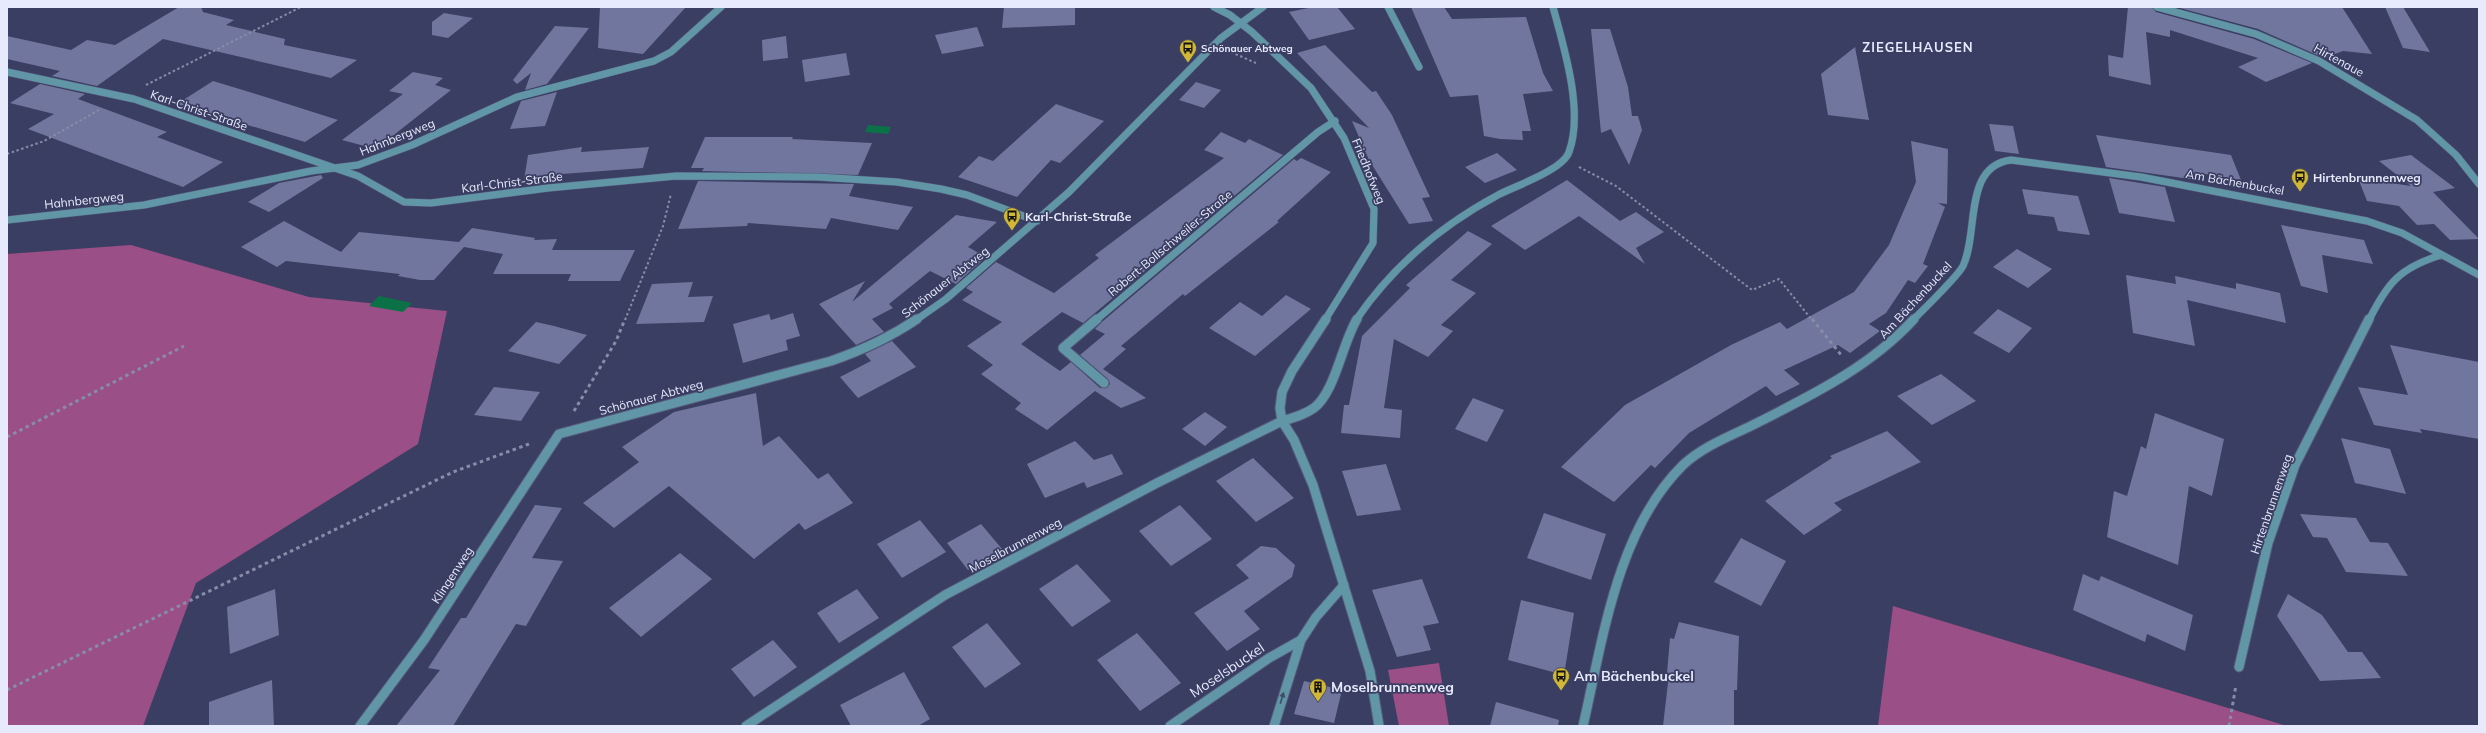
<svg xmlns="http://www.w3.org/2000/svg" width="2486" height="733" font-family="Mulish,sans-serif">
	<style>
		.green { fill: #9a4f86 }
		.water { fill: #0b7247 }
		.building { fill: #71769e }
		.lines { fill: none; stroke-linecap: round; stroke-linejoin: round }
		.street-far1-casing { stroke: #565a7b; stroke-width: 8 }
		.street-casing { stroke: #565a7b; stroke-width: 11 }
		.path-far1 { stroke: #888ca8; stroke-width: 2; stroke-dasharray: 2.5 2.5; stroke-linecap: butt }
		.path { stroke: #888ca8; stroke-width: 3; stroke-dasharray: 3.5 3.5; stroke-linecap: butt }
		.street-far1 { stroke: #6096a6; stroke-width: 7 }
		.street { stroke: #6096a6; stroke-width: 9 }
		.oneway { fill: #404b6c }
		.labels { text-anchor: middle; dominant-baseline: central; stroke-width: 3.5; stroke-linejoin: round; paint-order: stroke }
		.far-poi-label { font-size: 10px; font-weight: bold; fill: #e7eafc; stroke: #3a3e62; text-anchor: start }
		.street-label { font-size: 12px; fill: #e7eafc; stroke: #3a3e62 }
		.poi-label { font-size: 12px; font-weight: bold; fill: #e7eafc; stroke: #3a3e62; text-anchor: start }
		.far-district-label { font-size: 13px; font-weight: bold; letter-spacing: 1px; fill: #e7eafc; stroke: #3a3e62 }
		.near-street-label { font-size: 14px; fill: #e7eafc; stroke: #3a3e62 }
		.near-poi-label { font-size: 14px; font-weight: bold; fill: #e7eafc; stroke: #3a3e62; text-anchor: start }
	</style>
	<rect width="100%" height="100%" fill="#3a3e62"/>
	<path class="green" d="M131,245L309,297L447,311L418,444L196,583L143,726H7V254Z
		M1893,606L2287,726H1878Z
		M1439,663L1449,726H1399L1388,670Z"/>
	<path class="water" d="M868,125L891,127L888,134L865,132Z
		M379,296L412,303L403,312L369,306Z"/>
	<path class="building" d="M179,7H201L203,12L234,20L226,25L285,39L284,45L357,60L331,78L163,39L97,86L52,76L60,71L7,59V36L71,50L87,40L115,45Z
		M600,7H686L643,54L598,48Z
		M1004,7H1075V25L1002,28Z
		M1313,7H1337L1355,29L1309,40L1289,12Z
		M1411,7H1444L1452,19L1526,17L1543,73L1553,91L1523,94L1531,131H1522L1523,140L1500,139L1484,136L1478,95L1450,97Z
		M2128,7H2152L2156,12L2254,39L2312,63L2266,82L2238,67L2258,58L2170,30V37L2146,32L2151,85L2109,76L2108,55L2123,58Z
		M2176,7H2342L2372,54L2343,51L2324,58L2258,29Z
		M2385,7H2403L2430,52L2403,48Z
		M444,13L473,18L448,38L432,35V22Z
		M555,26L589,28L547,84L525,90L531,73L517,84L513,80Z
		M977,27L984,46L942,54L935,35Z
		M1591,29H1610L1628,87L1632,116H1638L1642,130L1629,165L1611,129L1601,133Z
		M786,36L788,58L763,61L762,40Z
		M1325,45L1372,92L1376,91L1392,115L1430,197L1422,198L1433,221L1409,224L1369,160L1352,121L1369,128L1297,53Z
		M1855,47L1869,120L1828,115L1821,74Z
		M846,53L850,75L805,82L802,60Z
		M413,72L443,78L435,85L451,90L376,149L342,140L403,94L389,91Z
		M213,81L272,99L338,120L305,142L177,104Z
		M1196,82L1221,90L1204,108L1179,100Z
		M40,84L85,94L78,99L167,132L157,137L223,162L183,187L28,129L54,114L10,103Z
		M557,92L545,126L510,129L521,101Z
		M1056,104L1104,121L1060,163L1051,160L1017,197L958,177L979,156L993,161Z
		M1989,124L2013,126L2019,154L1995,151Z
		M1221,132L1245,143L1249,139L1283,155L1083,323L1062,312L1021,344L1060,371L1071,362L1100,388H1106L1110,384L1108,379L1080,355L1105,334L1095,329L1103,321L1294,159L1297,161L1301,158L1331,172L1277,221L1279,222L1185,296L1183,294L1121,346L1126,349L1103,369L1146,398L1121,408L1095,391L1047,430L1015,409L1021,403L981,374L993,365L967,346L1002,322L962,300L973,292L966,288L996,262L1054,293L1099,258L1095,255L1224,158L1204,150Z
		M2096,135L2231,155L2241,180L2205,174L2204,181L2106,167Z
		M705,137H793L792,139L872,143L858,175L702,171L704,168H691Z
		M1911,141L1948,149L1947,204L1938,203L1945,207L1923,264L1928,266L1915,283L1908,280L1886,313L1869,324L1880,331L1850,353L1838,345L1784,370L1800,384L1776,396L1766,386L1689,433L1655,468L1651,465L1614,502L1561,467L1625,405L1731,345L1780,322L1787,329L1854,292L1889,245L1916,182Z
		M582,147L581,152L649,147L643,168L562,174L524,180L528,155Z
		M1497,153L1517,170L1485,183L1465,167Z
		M2411,155L2455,188L2433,192L2479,239L2450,240L2434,224L2417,225L2399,206L2367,201L2358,178L2411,186L2379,161Z
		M321,175L323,178L269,212L248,202L279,183Z
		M2109,178L2165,187L2175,222L2119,213Z
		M1567,180L1620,221L1636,212L1664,232L1636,248L1645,264L1579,216L1525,250L1491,226Z
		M698,181L854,184L849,196L913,207L898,230L831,218L826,229L748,223L747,226L678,229Z
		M2022,189L2078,196L2090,235L2058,231L2054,217L2028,214Z
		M956,215L997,222L968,247L986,257L956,284L930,271L889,304L893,308L872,319L884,332L856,345L819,304L865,281L852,302Z
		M284,221L341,252L359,232L459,242L472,228L535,238L534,240L557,239L552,250H635L620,281H568L571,274H493L503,254L464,247L434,280H420L398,276L400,274L286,261L277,267L241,247Z
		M2281,225L2364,240L2373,264L2322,255L2328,293L2301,286Z
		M1468,231L1492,244L1451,280L1476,293L1441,325L1453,331L1428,357L1394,339L1384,408L1402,410L1400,438L1341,433L1344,405H1349L1362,336L1410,288L1406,285Z
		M2017,249L2052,269L2028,288L1993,267Z
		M2126,275L2176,284L2175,276L2236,289V283L2280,293L2286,323L2187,300L2195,346L2133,333Z
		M693,282L688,297L713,296L704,322L636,324L652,284Z
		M1286,295L1311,309L1255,356L1209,328L1240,302L1262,316Z
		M1998,309L2032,328L2009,353L1973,333Z
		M793,313L800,336L786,340L788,350L743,363L733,324L769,314L771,320Z
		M536,322L554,326L587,335L559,364L508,351Z
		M892,341L916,367L858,398L840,377L871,361L865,354Z
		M2390,345L2479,362V439L2420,429L2422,433L2374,425L2358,387L2408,395Z
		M1941,374L1976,401L1932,425L1897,396Z
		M494,387L540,392L521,421L474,415Z
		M756,393L763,446L779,436L818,479L828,473L853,503L805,530L799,523L754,559L669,486L614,528L583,503L639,462L622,447L674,412Z
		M1473,398L1504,410L1487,442L1455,429Z
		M1205,412L1227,427L1205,446L1182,429Z
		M2155,413L2224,439L2212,496L2189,486L2178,565L2107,537L2114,491L2127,496L2141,446L2146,449Z
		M1887,431L1921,462L1834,503L1842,510L1804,535L1765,501L1832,458L1830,456Z
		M2341,438L2390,449L2406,494L2355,483Z
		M1075,441L1094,460L1112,454L1123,474L1087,488L1084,482L1045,498L1027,464Z
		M1253,458L1294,498L1256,522L1216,481Z
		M1386,464L1401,510L1357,516L1342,471Z
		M535,505L562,508L532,558L563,561L526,626L516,624L453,726H396L440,670L428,668L461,618H466Z
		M1180,505L1212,539L1171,566L1139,531Z
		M1544,513L1606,534L1591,580L1527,558Z
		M2300,514L2356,518L2370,542L2388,543L2408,576L2346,572L2327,538L2313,537Z
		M920,520L946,552L902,578L877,544Z
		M981,524L1002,549L968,570L947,543Z
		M1741,538L1786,561L1761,606L1714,582Z
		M1261,546L1276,548L1295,565L1292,577L1244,611L1260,629L1227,651L1194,613L1249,578L1236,565Z
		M680,553L712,579L641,637L609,608Z
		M1077,564L1111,601L1072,627L1039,589Z
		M2083,574L2099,581L2101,576L2193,615L2185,651L2147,634L2145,642L2073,610Z
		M1422,579L1439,623L1423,626L1431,650L1397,657L1372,590Z
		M275,589L279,635L230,654L227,607Z
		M857,589L879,618L839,643L817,613Z
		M2288,594L2322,615L2348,652H2362L2381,678L2320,681L2277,616Z
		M1521,600L1574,613L1564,675L1508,660Z
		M1679,622L1739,636L1737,690H1734V726H1663L1669,674L1667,673L1670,638L1674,639Z
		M987,623L1021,664L985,688L952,647Z
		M1137,633L1181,683L1140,711L1097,660Z
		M773,640L797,667L754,697L731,669Z
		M904,672L930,719L918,726H851L840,705Z
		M272,680L274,726H209V702Z
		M1304,681L1342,690L1334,723L1294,714Z
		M1496,702L1559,720L1558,726H1490Z"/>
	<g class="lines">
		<g class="street-far1-casing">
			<path id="street-far1" d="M1214,7L1230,15L1252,32L1311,88L1344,138L1374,209L1373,243L1325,320
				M1388,7L1419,67
				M2157,7L2256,34L2319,61L2417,120L2456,155L2479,184
				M7,72L134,99L358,176L404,202L431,203L548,188L676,176L818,177L897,182L941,189L967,195L1037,221
				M7,220L144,205L311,171L358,165L412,145L517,97L654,61L671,52L721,7
				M916,320L946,299L1069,192L1221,38L1263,7
				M1096,320L1318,132L1335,121
				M1356,320C1392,267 1442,225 1498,195C1515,186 1563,170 1569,152C1584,111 1564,48 1553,7
				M1913,320C1924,309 1958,276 1963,266C1979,232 1963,166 2011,160L2141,177L2367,221L2402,233L2479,275
				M2369,320C2388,282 2400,268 2441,255"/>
		</g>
		<g class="street-casing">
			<path id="street" d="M1097,319L1063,348L1104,383
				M1326,319L1292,371L1282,392L1280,408L1282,421L1294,440L1313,485L1370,671L1379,726
				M2239,667L2268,543L2295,465L2369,319
				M360,726L424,640L559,434L831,361C863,350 889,338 917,319
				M746,726L945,595L1157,483L1282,421C1293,418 1304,415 1314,408C1335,392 1342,344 1357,319
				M1170,726L1269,658L1301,640
				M1274,726L1301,640L1316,617L1344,585
				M1583,726C1603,639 1617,530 1683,465C1703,446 1733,435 1757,423C1814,394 1871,366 1914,319"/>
		</g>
		<path class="path-far1" d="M1231,52L1256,63
			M146,85L301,7
			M7,154L44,141L99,110
			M1579,167L1616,186L1752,290L1779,279L1812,320
			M625,320L663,226L671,194"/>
		<path class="path" d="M1812,319L1842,356
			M574,411L616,341L625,319
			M7,437L184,346
			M7,690L453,472L529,444
			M2229,726L2236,685"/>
		<use href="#street-far1" class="street-far1"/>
		<use href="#street" class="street"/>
	</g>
	<defs><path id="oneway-solid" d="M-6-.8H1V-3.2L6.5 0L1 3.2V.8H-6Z"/></defs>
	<use class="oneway" href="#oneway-solid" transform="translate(1282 698) rotate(-73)"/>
	<defs>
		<g id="bus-pin" transform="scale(0.9)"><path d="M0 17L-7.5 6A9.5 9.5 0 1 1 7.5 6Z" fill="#d0b836" stroke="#3a3e62"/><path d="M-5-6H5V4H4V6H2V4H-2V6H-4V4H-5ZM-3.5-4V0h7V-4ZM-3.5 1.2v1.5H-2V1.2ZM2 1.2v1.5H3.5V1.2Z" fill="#111"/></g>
		<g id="building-pin" transform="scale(0.9)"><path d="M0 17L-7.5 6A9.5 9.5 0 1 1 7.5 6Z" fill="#d0b836" stroke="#3a3e62"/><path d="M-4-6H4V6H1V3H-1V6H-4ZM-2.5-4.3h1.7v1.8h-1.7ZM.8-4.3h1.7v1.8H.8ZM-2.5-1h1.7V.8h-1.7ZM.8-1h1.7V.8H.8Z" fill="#111"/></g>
	</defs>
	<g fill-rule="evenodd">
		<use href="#bus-pin" x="1188" y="48"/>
		<use href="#bus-pin" x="2300" y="177"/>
		<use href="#bus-pin" x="1012" y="216"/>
		<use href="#bus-pin" x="1561" y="676"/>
		<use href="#building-pin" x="1318" y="687"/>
	</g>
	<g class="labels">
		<g class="far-poi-label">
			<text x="1201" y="48">Schönauer Abtweg</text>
		</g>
		<g class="street-label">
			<text transform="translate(2339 60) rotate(29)">Hirtenaue</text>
			<text transform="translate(199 110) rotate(19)">Karl-Christ-Straße</text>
			<text transform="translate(397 137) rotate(-22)">Hahnbergweg</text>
			<text transform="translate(1369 171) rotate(68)">Friedhofweg</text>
			<text transform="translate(512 182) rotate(-7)">Karl-Christ-Straße</text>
			<text transform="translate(2235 182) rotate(10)">Am Bächenbuckel</text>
			<text transform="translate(84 200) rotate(-6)">Hahnbergweg</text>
			<text transform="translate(1170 243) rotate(-40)">Robert-Bollschweiler-Straße</text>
			<text transform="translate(945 282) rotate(-38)">Schönauer Abtweg</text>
			<text transform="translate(1915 300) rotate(-47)">Am Bächenbuckel</text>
			<text transform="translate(651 397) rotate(-15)">Schönauer Abtweg</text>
			<text transform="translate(2271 504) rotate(-71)">Hirtenbrunnenweg</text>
			<text transform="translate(1015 545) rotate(-28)">Moselbrunnenweg</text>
			<text transform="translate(452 575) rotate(-57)">Klingenweg</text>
		</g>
		<g class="poi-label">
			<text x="2313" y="177">Hirtenbrunnenweg</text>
			<text x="1025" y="216">Karl-Christ-Straße</text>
		</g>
		<g class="far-district-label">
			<text x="1918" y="47">ZIEGELHAUSEN</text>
		</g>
		<g class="near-street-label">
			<text transform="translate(1227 670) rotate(-34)">Moselsbuckel</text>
		</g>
		<g class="near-poi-label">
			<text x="1574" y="676">Am Bächenbuckel</text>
			<text x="1331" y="687">Moselbrunnenweg</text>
		</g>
	</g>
	<rect width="2486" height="733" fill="none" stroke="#e7eafc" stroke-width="16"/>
</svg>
